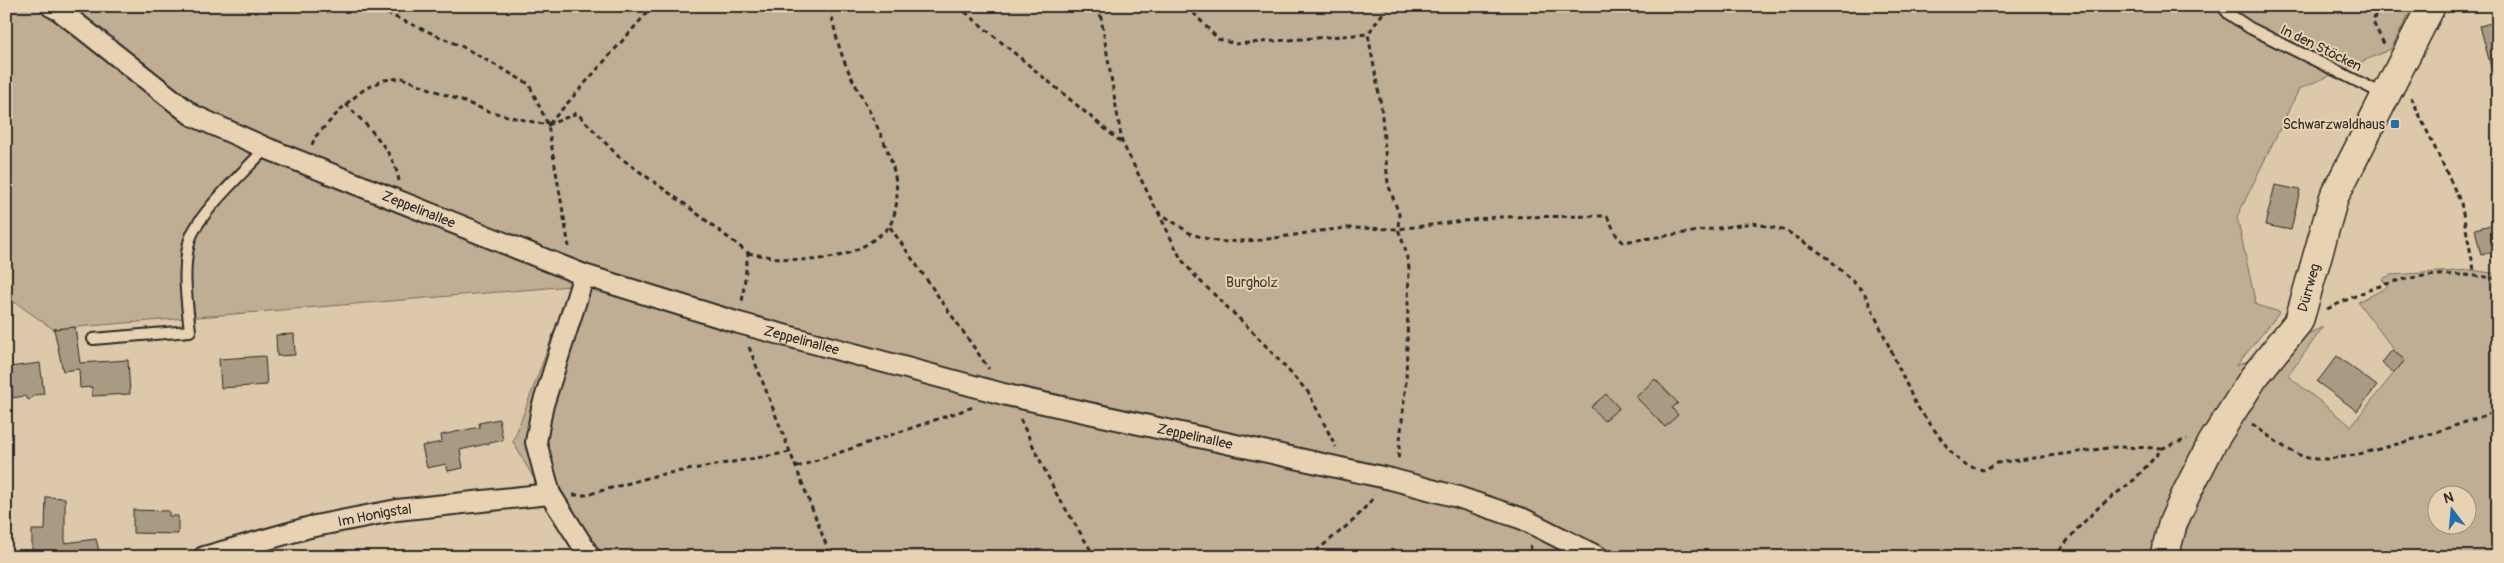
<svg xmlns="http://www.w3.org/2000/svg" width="2504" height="563" font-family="Pangolin,sans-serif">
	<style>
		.green { fill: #bfae94; stroke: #756c60; fill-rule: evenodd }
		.building { fill: #a89a83; stroke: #2b2b2b }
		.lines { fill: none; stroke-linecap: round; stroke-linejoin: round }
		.lane-casing { stroke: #2b2b2b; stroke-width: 14 }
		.street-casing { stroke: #2b2b2b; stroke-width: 24 }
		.secondary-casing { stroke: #2b2b2b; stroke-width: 31 }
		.path { stroke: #2b2b2b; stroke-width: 3; stroke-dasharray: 5 4; stroke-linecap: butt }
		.lane { stroke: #e8d2b1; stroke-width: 10 }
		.street { stroke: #e8d2b1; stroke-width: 20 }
		.secondary { stroke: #e8d2b1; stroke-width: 28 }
		.poi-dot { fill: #1f6fb2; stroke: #e8d2b1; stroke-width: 2 }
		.labels { text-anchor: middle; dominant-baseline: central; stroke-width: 4; stroke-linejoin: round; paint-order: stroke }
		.street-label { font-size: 14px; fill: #2b2b2b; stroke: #e8d2b1 }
		.poi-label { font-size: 14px; fill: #2b2b2b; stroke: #e8d2b1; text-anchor: end }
		.park-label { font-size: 14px; fill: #413f3b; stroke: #e8d2b1 }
	</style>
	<rect width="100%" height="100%" fill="#ddc8a9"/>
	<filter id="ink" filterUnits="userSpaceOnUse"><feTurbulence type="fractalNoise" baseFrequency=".02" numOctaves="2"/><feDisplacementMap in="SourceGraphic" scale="10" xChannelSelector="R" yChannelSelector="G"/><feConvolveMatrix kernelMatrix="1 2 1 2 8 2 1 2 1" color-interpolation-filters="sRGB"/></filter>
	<g filter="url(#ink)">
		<path class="green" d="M6,6H2413L2391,49L2299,89L2237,217L2256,305L2280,312L2236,366L2323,327L2288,376L2351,426L2403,362L2358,302L2388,287L2382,279L2391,275L2471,270L2498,274V557H579L513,442L571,286L53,329L6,296ZM2436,496H2466V526H2436Z"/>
		<path class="building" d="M2498,21V70L2492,71L2480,26Z
			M2275,185L2300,190L2291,230L2265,225Z
			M2498,223V251L2481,255L2475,229Z
			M75,327L80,363L128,360L130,394L92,396V387L80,388L79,369L63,371L54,329Z
			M294,334L295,355L277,356L276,335Z
			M2392,350L2405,360L2394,373L2382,363Z
			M265,356L267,385L221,388L219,359Z
			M2337,356L2377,386L2357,411L2317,382Z
			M40,363L44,394L34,395L29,400L24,396L13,398L9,367Z
			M1655,379L1678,403L1672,408L1678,415L1665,427L1636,397Z
			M1606,394L1619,408L1604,421L1591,407Z
			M499,419L503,440L460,450L463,468L448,471L446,464L427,468L422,446L442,442L441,435L480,427L479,423Z
			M46,497L65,498V543L96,539L100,555L32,556V530H45Z
			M133,510L169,511V516H178V534L133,533Z"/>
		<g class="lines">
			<g class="lane-casing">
				<path id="lane" d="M2222,6L2229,14L2250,28L2385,95
					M93,339L190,331C187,302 182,272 189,243C194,217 246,170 266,148"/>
			</g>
			<g class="street-casing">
				<g id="street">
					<path id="s1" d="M51,6L59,10L192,115L266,148L584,275L739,323L1007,395L1391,479L1458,497L1523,519L1598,557"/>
					<path d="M584,275L542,408L536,442L550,494L590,557"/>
					<path id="s2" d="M204,557L310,527L397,510L550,494"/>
				</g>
			</g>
			<g class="secondary-casing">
				<g id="secondary">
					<path id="s3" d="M2164,557L2173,523L2188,490L2212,443L2254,377L2299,321L2334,197L2431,6"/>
				</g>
			</g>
			<path class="path" d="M370,6L463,47L529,84L548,125L569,247
				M958,6L1121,142
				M1099,6L1122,142L1157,211L1191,234L1219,242L1262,240L1320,231L1347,228L1398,229L1496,217L1607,216L1617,236L1623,242L1753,223L1787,231L1828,258L1864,292L1916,405L1953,455L1968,466L1983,470L1997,463L2116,447L2163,448
				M1187,6L1218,39L1235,44L1368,34
				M1388,6L1368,34L1381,105L1388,184L1399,214L1398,229L1405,248L1409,268L1406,381L1398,461
				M2378,6L2373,22L2384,44
				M2411,97L2461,203L2475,275
				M346,104C366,125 394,150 399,181
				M549,124L653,6
				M312,145L315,137L346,104L366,88L384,80L402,78L488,111L519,119L548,125L577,113L618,156L686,205L748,253L742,303
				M1158,212L1181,259L1196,277L1254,333L1308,392L1336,447
				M890,227L989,369
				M748,253C791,261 835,267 873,240C878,236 887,231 890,225C914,178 869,114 849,72C839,51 834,29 830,6
				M2327,309C2345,301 2362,292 2380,286C2416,273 2461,272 2498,279
				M749,347L831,557
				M1020,419L1056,493L1095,557
				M2252,424C2268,435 2286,451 2305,457C2340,469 2458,424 2498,411
				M797,467L973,407
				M573,495H586L658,475L791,452
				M1530,545L1533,557
				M1309,557L1354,520L1375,496
				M2054,557L2079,527L2100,506L2134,480L2163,448L2187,439"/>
			<use href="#lane" class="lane"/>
			<use href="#street" class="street"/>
			<use href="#secondary" class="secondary"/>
		</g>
	</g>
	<rect class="poi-dot" x="2390" y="119" width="10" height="10" rx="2.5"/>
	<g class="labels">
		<g class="street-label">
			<text transform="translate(2321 48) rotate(26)">In den Stöcken</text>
			<text stroke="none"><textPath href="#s1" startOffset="424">Zeppelinallee</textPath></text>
			<text stroke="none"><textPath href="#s3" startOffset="309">Dürrweg</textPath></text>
			<text stroke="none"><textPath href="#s1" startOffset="829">Zeppelinallee</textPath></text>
			<text stroke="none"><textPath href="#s1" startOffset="1234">Zeppelinallee</textPath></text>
			<text stroke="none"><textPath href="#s2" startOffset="176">Im Honigstal</textPath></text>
		</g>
		<g class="poi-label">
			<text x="2385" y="124">Schwarzwaldhaus</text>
		</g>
		<g class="park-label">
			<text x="1252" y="282">Burgholz</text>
		</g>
	</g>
	<rect width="2504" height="563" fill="none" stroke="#e8d2b1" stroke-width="25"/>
	<rect x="12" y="12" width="2479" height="538" fill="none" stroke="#2b2b2b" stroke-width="2" filter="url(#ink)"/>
	<g transform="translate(2452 510) rotate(344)"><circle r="24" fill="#e8d2b1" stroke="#9c8f7b"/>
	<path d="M0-4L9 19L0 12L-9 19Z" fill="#1f6fb2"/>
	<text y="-8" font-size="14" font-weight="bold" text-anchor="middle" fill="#2b2b2b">N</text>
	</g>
</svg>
